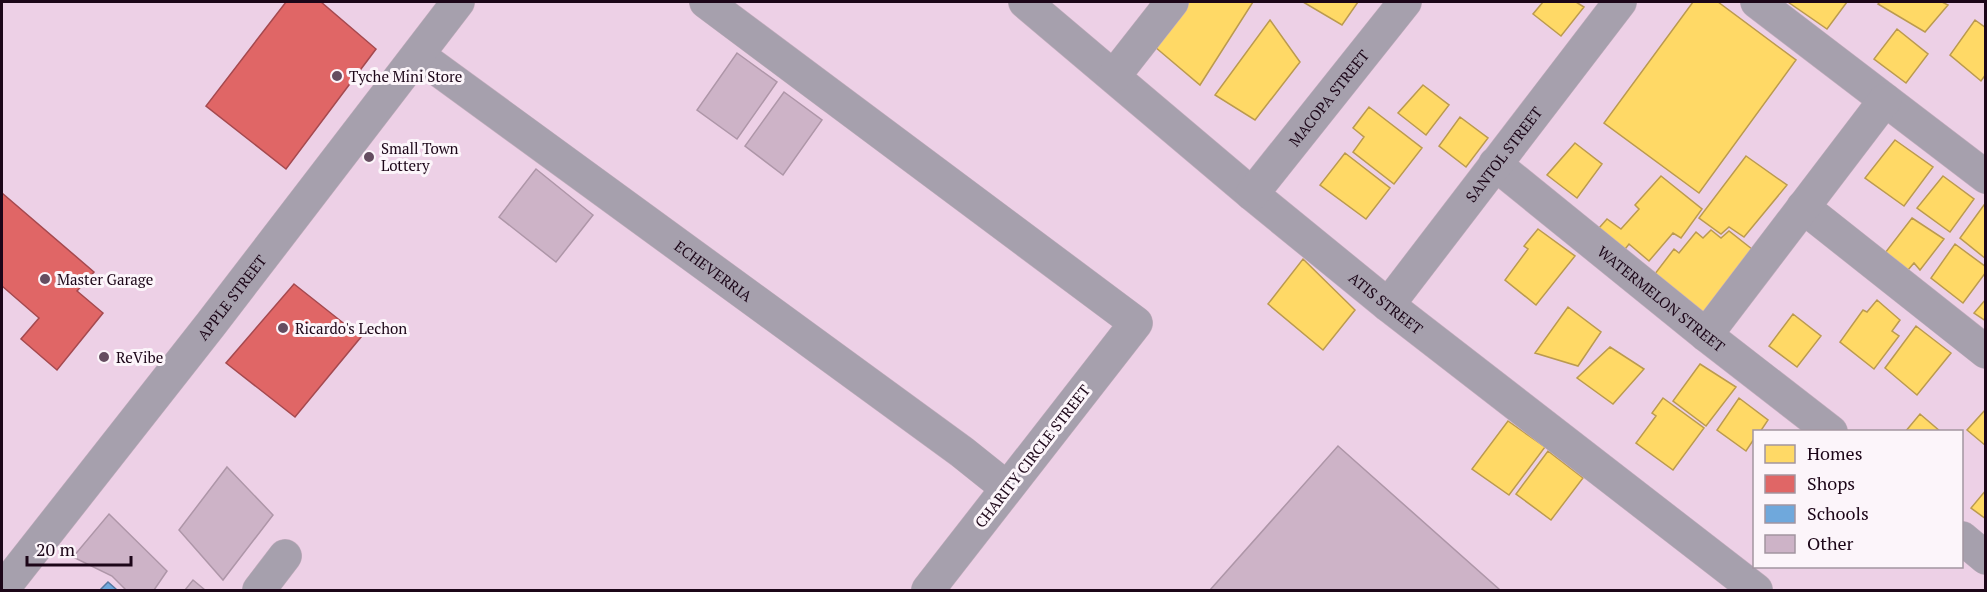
<svg xmlns="http://www.w3.org/2000/svg" width="1987" height="592" font-family="'PT Serif',serif">
	<style>
		.homes { fill: #ffd966; stroke: #bb9a4f; stroke-width: 1.5 }
		.shops { fill: #e06666; stroke: #a5494f; stroke-width: 1.5 }
		.schools { fill: #6fa8dc; stroke: #5677a1; stroke-width: 1.5 }
		.building { fill: #cdb3c7; stroke: #ae96a8; stroke-width: 1.5 }
		.lines { fill: none; stroke-linecap: round; stroke-linejoin: round }
		.minor-casing { stroke: #c5aebf; stroke-width: 34 }
		.minor { stroke: #a6a0ad; stroke-width: 33 }
		.poi-dot { fill: #654d60; stroke: #fcf5fa; stroke-width: 2 }
		.labels { text-anchor: middle; dominant-baseline: central; stroke-width: 6; stroke-linejoin: round; paint-order: stroke }
		.poi-label { font-size: 15px; fill: #1c0618; stroke: #fcf5fa; text-anchor: start }
		.street-label { font-size: 15px; fill: #1c0618; stroke: #fcf5fa }
	</style>
	<rect width="100%" height="100%" fill="#edd0e6"/>
	<path class="homes" d="M1188,2H1253L1200,85L1155,47Z
		M1303,2H1358L1342,25Z
		M1543,2H1576L1584,7L1561,36L1533,14Z
		M1693,2H1718L1796,60L1699,193L1604,123Z
		M1788,2H1847L1827,29Z
		M1880,2H1942L1948,5L1925,32L1878,4Z
		M1270,20L1300,62L1255,120L1215,95Z
		M1975,20L1986,28V74L1981,81L1950,55Z
		M1897,29L1928,54L1906,83L1874,59Z
		M1423,85L1449,105L1426,135L1398,113Z
		M1369,107L1422,148L1394,184L1353,152L1364,137L1353,128Z
		M1460,117L1488,138L1466,167L1439,146Z
		M1895,140L1933,167L1904,206L1865,178Z
		M1575,143L1602,164L1577,198L1547,175Z
		M1345,153L1390,188L1366,219L1320,185Z
		M1746,156L1787,185L1744,237L1729,227L1721,234L1699,218Z
		M1661,176L1702,209L1681,238L1673,233L1649,261L1629,244L1622,253L1599,228L1607,219L1621,229L1639,209L1635,205Z
		M1943,176L1974,199L1950,232L1917,208Z
		M1984,205L1986,206V259L1960,238Z
		M1912,218L1944,239L1920,270L1914,263L1908,270L1885,253Z
		M1538,229L1575,256L1536,305L1505,280L1528,249L1524,246Z
		M1711,230L1721,238L1729,231L1757,253L1701,316L1651,279L1674,249L1679,253L1696,232L1703,238Z
		M1955,244L1986,267V272L1963,303L1931,278Z
		M1303,259L1355,310L1323,350L1268,304Z
		M1986,299V321L1974,313Z
		M1877,300L1900,320L1892,331L1899,336L1874,369L1840,342L1863,310L1867,312Z
		M1568,307L1601,332L1578,366L1535,353Z
		M1793,314L1821,336L1797,367L1769,346Z
		M1916,326L1951,353L1917,395L1885,368Z
		M1610,347L1644,369L1613,404L1577,378Z
		M1700,364L1736,387L1706,426L1673,401Z
		M1663,398L1704,428L1673,470L1636,443L1656,416L1652,413Z
		M1739,398L1768,420L1760,432H1754V439L1746,451L1717,430Z
		M1986,409V446L1967,430Z
		M1920,414L1941,432H1905Z
		M1508,421L1545,447L1509,495L1472,469Z
		M1548,451L1583,478L1551,520L1516,494Z
		M1986,490V519L1971,508Z"/>
	<path class="shops" d="M286,2H321L376,49L286,169L206,106Z
		M2,193L94,272L77,291L103,313L57,370L21,339L39,318L2,286Z
		M294,284L361,337L295,417L226,363Z"/>
	<path class="schools" d="M108,582L117,590H100Z"/>
	<path class="building" d="M737,53L777,82L737,139L697,110Z
		M784,92L822,120L783,175L745,146Z
		M536,169L593,215L556,262L499,217Z
		M1338,446L1500,590H1210Z
		M227,467L273,515L223,580L179,530Z
		M109,514L167,571L154,590H126L112,576L73,557Z
		M193,580L205,590H185Z"/>
	<g class="lines">
		<g class="minor-casing">
			<g id="minor">
				<path d="M706,2L1136,323L928,590"/>
				<path id="s1" d="M1025,2L1252,194L1388,305L1756,590"/>
				<path d="M1757,2L1986,177"/>
				<path id="s2" d="M418,55L962,452L1007,488"/>
				<path d="M1114,76L1172,2"/>
				<path id="s3" d="M1495,164L1706,335L1831,432"/>
				<path id="s4" d="M1252,194L1405,2"/>
				<path d="M1803,207L1986,352"/>
				<path id="s5" d="M1388,305L1620,2"/>
				<path d="M1706,335L1885,100"/>
				<path d="M1962,538L1986,558"/>
				<path id="s6" d="M2,590L211,324L458,2"/>
				<path d="M259,590L285,556"/>
			</g>
		</g>
		<use href="#minor" class="minor"/>
	</g>
	<g class="poi-dot">
		<circle cx="337" cy="76" r="6"/>
		<circle cx="369" cy="157" r="6"/>
		<circle cx="45" cy="279" r="6"/>
		<circle cx="283" cy="328" r="6"/>
		<circle cx="104" cy="357" r="6"/>
	</g>
	<g class="labels">
		<g class="poi-label">
			<text x="349" y="76">Tyche Mini Store</text>
			<text x="381" y="148">Small Town<tspan x="381" dy="17">Lottery</tspan></text>
			<text x="57" y="279">Master Garage</text>
			<text x="295" y="328">Ricardo's Lechon</text>
			<text x="116" y="357">ReVibe</text>
		</g>
		<g class="street-label">
			<text stroke="none"><textPath href="#s4" startOffset="123">MACOPA STREET</textPath></text>
			<text stroke="none"><textPath href="#s5" startOffset="190">SANTOL STREET</textPath></text>
			<text stroke="none"><textPath href="#s2" startOffset="366">ECHEVERRIA</textPath></text>
			<text stroke="none"><textPath href="#s6" startOffset="372">APPLE STREET</textPath></text>
			<text stroke="none"><textPath href="#s3" startOffset="214">WATERMELON STREET</textPath></text>
			<text stroke="none"><textPath href="#s1" startOffset="470">ATIS STREET</textPath></text>
			<text transform="translate(1032 456) rotate(-52)">CHARITY CIRCLE STREET</text>
		</g>
	</g>
	<rect width="1987" height="592" fill="none" stroke="#1c0618" stroke-width="6"/>
	<rect x="1753" y="430" width="210" height="138" fill="#fcf5fa" stroke="#a295a0" stroke-width="1.5"/>
	<rect x="1765" y="445" width="30" height="18" fill="#ffd966" stroke="#a295a0" stroke-width="1.5"/>
	<text x="1807" y="460" font-size="18" fill="#1c0618">Homes</text>
	<rect x="1765" y="475" width="30" height="18" fill="#e06666" stroke="#a295a0" stroke-width="1.5"/>
	<text x="1807" y="490" font-size="18" fill="#1c0618">Shops</text>
	<rect x="1765" y="505" width="30" height="18" fill="#6fa8dc" stroke="#a295a0" stroke-width="1.5"/>
	<text x="1807" y="520" font-size="18" fill="#1c0618">Schools</text>
	<rect x="1765" y="535" width="30" height="18" fill="#cdb3c7" stroke="#a295a0" stroke-width="1.5"/>
	<text x="1807" y="550" font-size="18" fill="#1c0618">Other</text>
	<path d="M27 556v9h104v-9" fill="none" stroke="#1c0618" stroke-width="3"/>
	<text x="36" y="556" font-size="18" fill="#1c0618" stroke="#fcf5fa" stroke-width="4.5" paint-order="stroke">20 m</text>
</svg>
